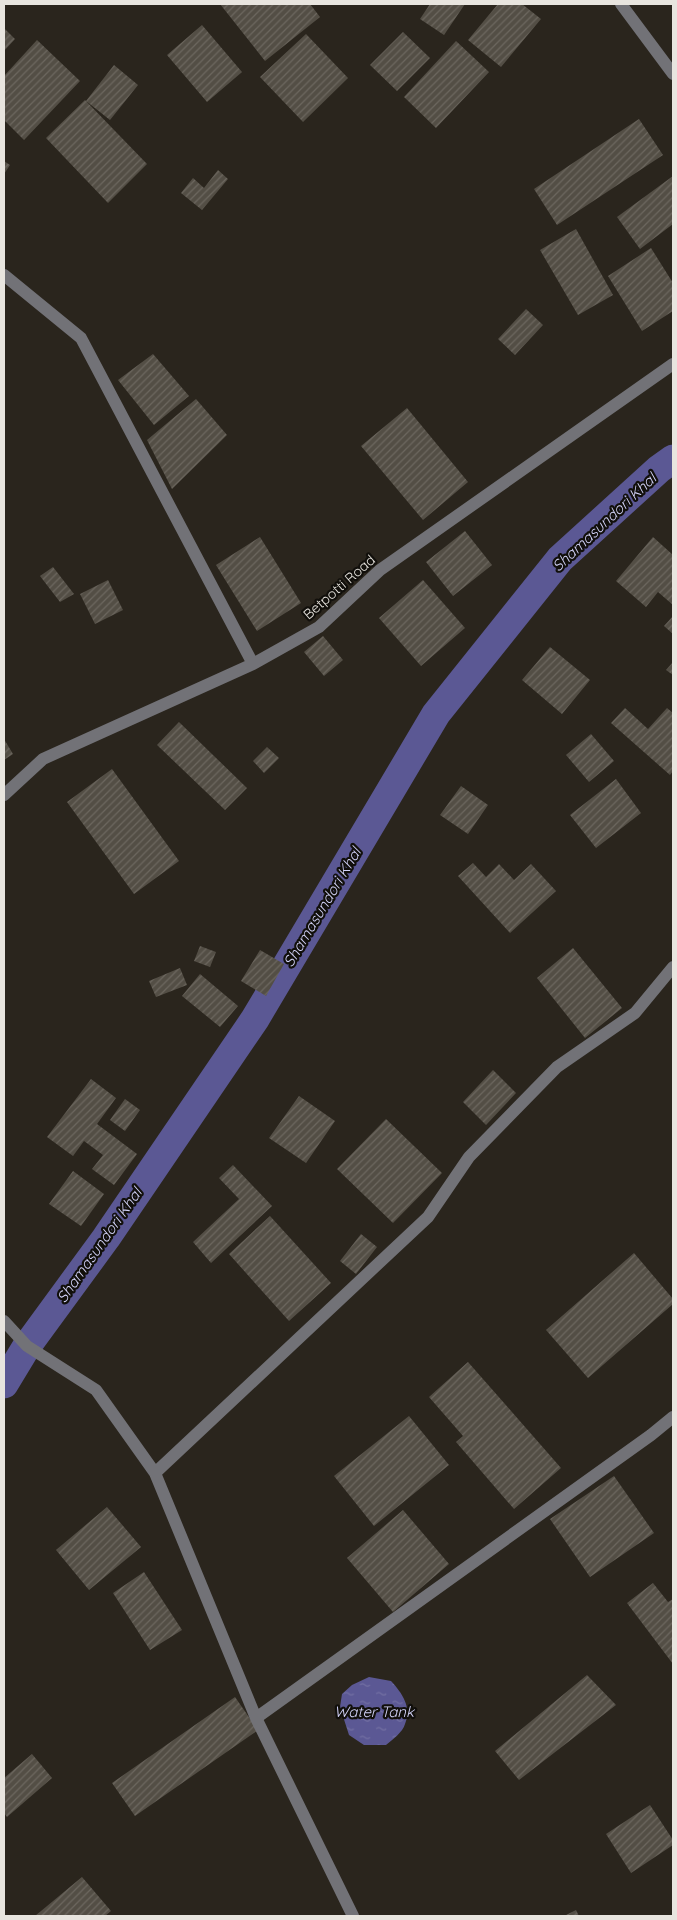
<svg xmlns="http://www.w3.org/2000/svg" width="677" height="1920" font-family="Quicksand,sans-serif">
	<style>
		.water { fill: url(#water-ripples) }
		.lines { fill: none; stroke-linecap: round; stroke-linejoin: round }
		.canal { stroke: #5b5894; stroke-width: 29 }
		.building { fill: url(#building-hatch) }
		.minor { stroke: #727277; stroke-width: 12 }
		.labels { text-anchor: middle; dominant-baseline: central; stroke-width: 4.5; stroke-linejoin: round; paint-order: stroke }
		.street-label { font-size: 14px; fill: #e8e5df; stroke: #110f0b }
		.water-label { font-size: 15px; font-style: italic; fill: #d3d3f8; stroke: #110f0b }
	</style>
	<defs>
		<pattern id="water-ripples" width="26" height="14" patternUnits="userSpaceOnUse" patternTransform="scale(1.25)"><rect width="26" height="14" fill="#5b5894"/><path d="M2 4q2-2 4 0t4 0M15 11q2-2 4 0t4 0" fill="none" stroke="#7370a3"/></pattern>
		<pattern id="building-hatch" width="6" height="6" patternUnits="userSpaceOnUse" patternTransform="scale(1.25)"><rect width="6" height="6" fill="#534e45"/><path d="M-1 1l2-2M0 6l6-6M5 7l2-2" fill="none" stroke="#6c675f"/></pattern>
	</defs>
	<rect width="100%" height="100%" fill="#2a251d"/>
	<path class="water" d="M369,1677L391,1681C402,1693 412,1707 405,1724C403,1732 392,1740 386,1745H364L349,1735L340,1707L342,1694L352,1685Z"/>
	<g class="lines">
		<path class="canal" d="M4,1384L27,1346L106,1238L255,1019L436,714L560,559L659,469L673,459"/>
	</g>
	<path class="building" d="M220,4H310L320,17L265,61Z
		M430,4H465L444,35L420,19Z
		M498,4H522L541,19L501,67L468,40Z
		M202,25L242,72L207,102L167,55Z
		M4,28L15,39L4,51Z
		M403,32L430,58L397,91L370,65Z
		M306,34L348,78L303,122L260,77Z
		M37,40L80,81L24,140L4,120V76Z
		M456,41L489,72L436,128L404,97Z
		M114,65L138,85L110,120L86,101Z
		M85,100L147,164L108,203L46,138Z
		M639,119L663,155L557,225L534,189Z
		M4,161L10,165L4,174Z
		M218,170L228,179L202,210L181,193L193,178L204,188Z
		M673,176V224L640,249L617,217Z
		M576,229L613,295L578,315L540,250Z
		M651,248L673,283V311L642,331L608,276Z
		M526,309L543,325L515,355L498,339Z
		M153,354L189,396L154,425L118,380Z
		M196,399L227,435L172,489L147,440Z
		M407,408L468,482L423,520L361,446Z
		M465,531L492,565L453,596L426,562Z
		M260,537L301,603L257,631L216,565Z
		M653,537L673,555V605L658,592L646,607L616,581Z
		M53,567L74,594L60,602L40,576Z
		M108,580L123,610L95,624L80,594Z
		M423,580L465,628L421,666L379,618Z
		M673,616V634L664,626Z
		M323,636L343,660L324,676L304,652Z
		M550,647L590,680L562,714L522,680Z
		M673,662V675L666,670Z
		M625,708L648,729L667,708L673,713V771L670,775L611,723Z
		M179,722L247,788L225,810L157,745Z
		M591,734L614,761L589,782L566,755Z
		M4,739L13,754L4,760Z
		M267,747L279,758L264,773L253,761Z
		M112,769L179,861L134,894L67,802Z
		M616,779L641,813L596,848L570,815Z
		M461,786L488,805L468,834L440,815Z
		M473,863L486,877L499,864L514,880L531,864L556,891L510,933L458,876Z
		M200,946L216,952L210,967L194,961Z
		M573,948L622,1008L585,1038L537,978Z
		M260,950L284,964L266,996L241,981Z
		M180,968L187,985L156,997L149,981Z
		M200,974L238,1006L220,1027L182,996Z
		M493,1070L516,1093L486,1125L463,1102Z
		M91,1079L116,1098L97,1124L137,1154L114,1185L92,1169L103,1155L84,1141L73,1156L47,1137Z
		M299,1096L335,1121L306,1163L269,1138Z
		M125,1099L140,1110L125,1131L110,1120Z
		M386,1119L442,1173L393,1223L337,1169Z
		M233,1165L272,1206L211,1263L193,1242L239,1199L219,1178Z
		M73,1171L104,1194L81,1226L49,1204Z
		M270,1216L331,1283L289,1321L229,1254Z
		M361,1234L377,1247L356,1274L340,1261Z
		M634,1253L673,1299V1304L588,1378L546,1330Z
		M468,1362L561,1468L514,1509L456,1442L463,1436L429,1397Z
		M409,1416L449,1465L374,1526L334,1476Z
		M614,1476L654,1533L590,1577L550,1519Z
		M107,1507L141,1547L89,1590L56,1550Z
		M403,1510L449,1564L393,1612L347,1558Z
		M144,1572L182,1630L150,1650L113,1593Z
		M653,1583L668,1602L673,1599V1664L627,1603Z
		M587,1675L616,1705L519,1780L495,1751Z
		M235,1697L258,1730L135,1816L112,1783Z
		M32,1754L52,1778L7,1817L4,1813V1778Z
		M650,1805L673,1840V1845L631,1873L606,1834Z
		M82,1877L111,1911L105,1916H35Z
		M576,1910L579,1916H564Z"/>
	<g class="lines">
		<path class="minor" d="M621,4L673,74
			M4,275L81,338L253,664
			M4,795L43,759L253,664L319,627L380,570L673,364
			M4,1321L27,1346L96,1390L155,1473L256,1718L353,1916
			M155,1473L428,1217L469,1157L557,1067L635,1013L673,967
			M256,1718L651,1435L673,1417"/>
	</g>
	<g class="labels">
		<g class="street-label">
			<text transform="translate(339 587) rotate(-41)">Betpotti Road</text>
		</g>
		<g class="water-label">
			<text transform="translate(604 522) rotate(-43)">Shamasundori Khal</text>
			<text transform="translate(322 907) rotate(-59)">Shamasundori Khal</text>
			<text transform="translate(99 1245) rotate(-55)">Shamasundori Khal</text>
			<text x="374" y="1711">Water Tank</text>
		</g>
	</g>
	<rect width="677" height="1920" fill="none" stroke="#e8e5df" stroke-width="10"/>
</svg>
